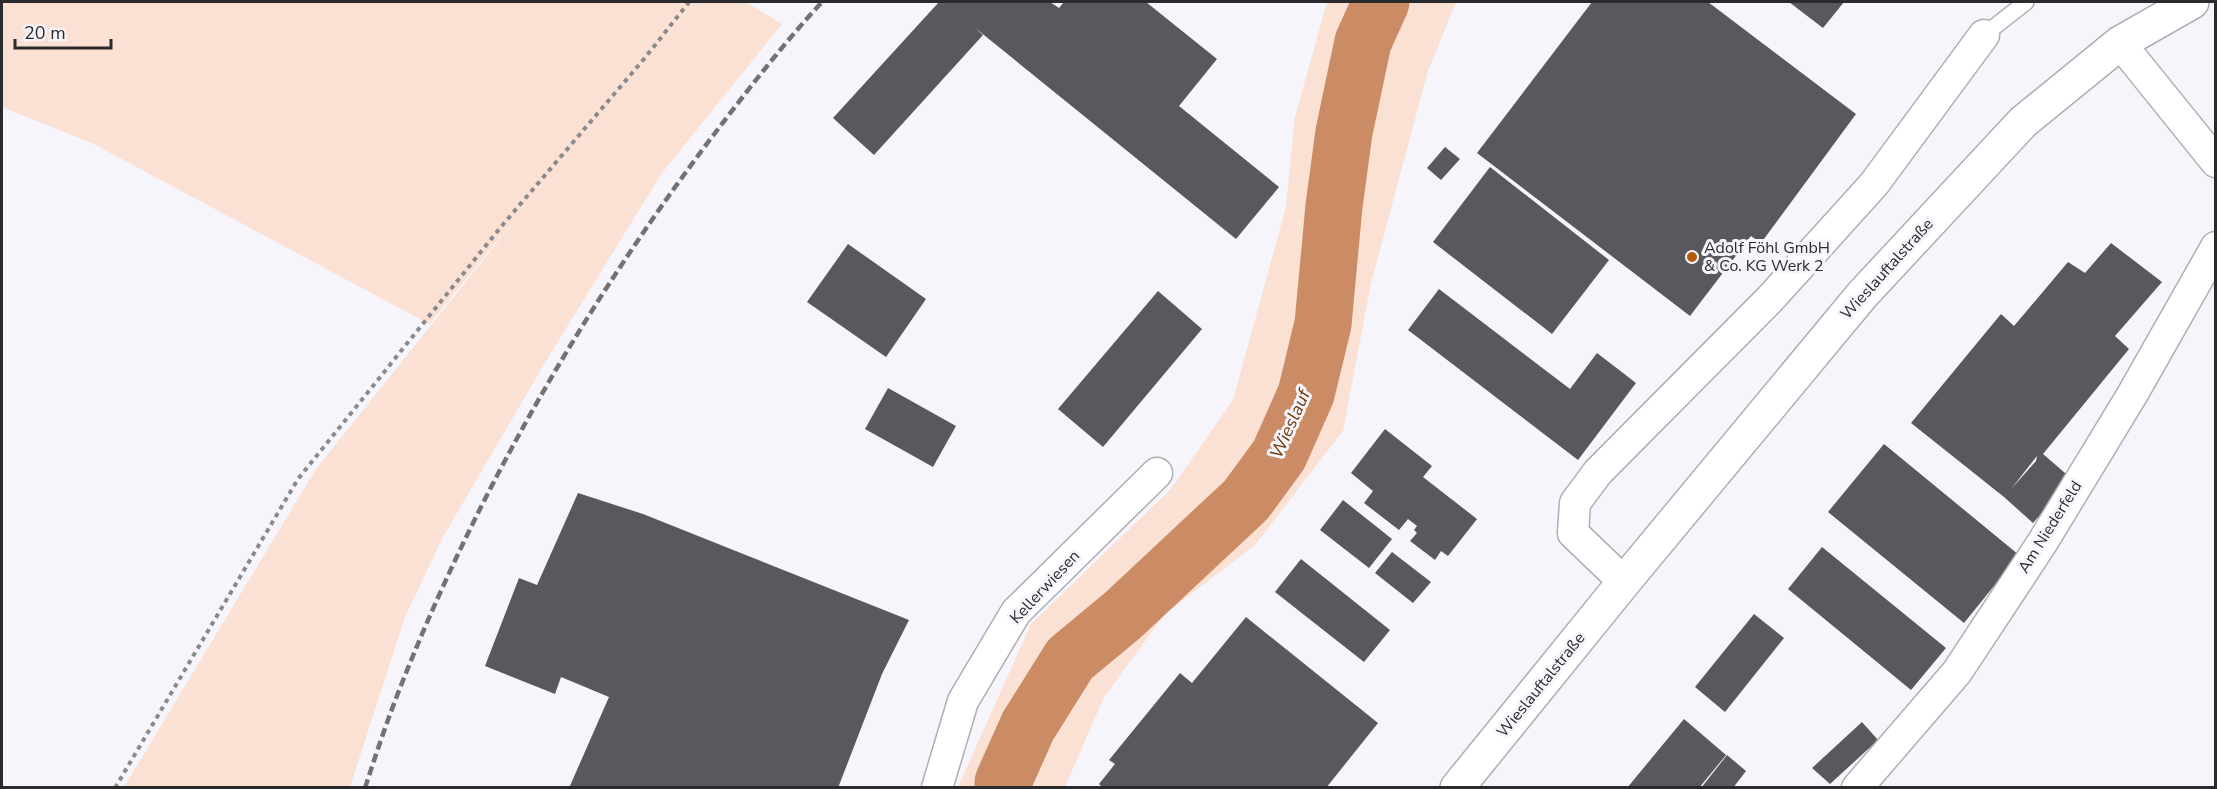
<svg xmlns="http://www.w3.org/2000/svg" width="2217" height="789" font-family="'Nunito Sans',sans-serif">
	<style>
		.green { fill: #fae1d3 }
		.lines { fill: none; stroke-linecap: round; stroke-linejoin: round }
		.river { stroke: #ca8b65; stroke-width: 57 }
		.building { fill: #58585d; fill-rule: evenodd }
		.lane-casing { stroke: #aeaeb3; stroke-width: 18 }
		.street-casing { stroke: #aeaeb3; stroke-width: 33 }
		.secondary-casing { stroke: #aeaeb3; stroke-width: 36 }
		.path { stroke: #8a8a8e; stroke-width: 4; stroke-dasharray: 4.5 4.5; stroke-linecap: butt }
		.lane { stroke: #fff; stroke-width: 15 }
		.street { stroke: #fff; stroke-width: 30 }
		.secondary { stroke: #fff; stroke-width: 33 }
		.rail { stroke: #727276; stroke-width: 4.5; stroke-dasharray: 9 4.5; stroke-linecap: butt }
		.poi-dot { fill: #b85b08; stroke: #f6f5fb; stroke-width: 2 }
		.labels { text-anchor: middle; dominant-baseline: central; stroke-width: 6; stroke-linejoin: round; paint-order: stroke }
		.poi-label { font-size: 16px; fill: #2b2b2e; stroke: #f6f5fb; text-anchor: start }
		.street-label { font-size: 16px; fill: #2b2b2e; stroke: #f6f5fb }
		.water-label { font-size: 18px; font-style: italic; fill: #723809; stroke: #f6f5fb }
	</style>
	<rect width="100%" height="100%" fill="#f6f5fb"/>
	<path class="green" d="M2,2H746L782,24L662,173L549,356L443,537L405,617L350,787H124L316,469L532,199L429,324L92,143L2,107Z
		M1327,2H1456L1428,71L1371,283L1343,431L1255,545L1165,614L1104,697L1065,787H958L1031,624L1171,489L1233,400L1286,207L1295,117Z"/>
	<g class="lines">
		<path class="river" d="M1003,788V782L1028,726L1070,659L1123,615L1246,500L1279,455L1306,394L1323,324L1334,206L1344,132L1363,42L1381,2"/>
	</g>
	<path class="building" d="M939,2H1050L1059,8L1064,2H1146L1217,59L1179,106L1279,187L1236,239L974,27L983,35L874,155L833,118Z
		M1592,2H1708L1856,114L1761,243L1751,236L1690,316L1477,153Z
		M1789,2H1844L1823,28Z
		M1445,147L1460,159L1441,180L1427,168Z
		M1490,167L1609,260L1552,334L1433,242Z
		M2111,243L2162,282L2115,336L2129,349L2043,454L2072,479L2033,523L2004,497L1911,423L2001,314L2014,326L2068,262L2085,273ZM2037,456L2036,461L2011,489Z
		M848,244L926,299L886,357L807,302Z
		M1439,289L1570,389L1597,353L1636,383L1578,460L1408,330Z
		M1158,291L1202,329L1103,447L1058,409Z
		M888,388L956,426L933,467L865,429Z
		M1385,429L1432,466L1423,477L1477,519L1448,556L1441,551L1435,560L1410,541L1417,533L1414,530L1417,526L1408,519L1399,530L1364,503L1373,491L1351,473Z
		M1884,444L2019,555L1964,623L1828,512Z
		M578,493L643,514L909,620L882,674L838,788H569L609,697L561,677L555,694L485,666L519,578L537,585Z
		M1343,500L1392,539L1369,568L1320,530Z
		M1822,547L1946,648L1911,690L1788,589Z
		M1392,552L1431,582L1413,603L1375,573Z
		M1301,559L1390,630L1364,662L1275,592Z
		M1754,614L1784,638L1725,712L1695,687Z
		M1246,617L1378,723L1326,788H1103L1099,784L1115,764L1109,760L1180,673L1192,683Z
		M1684,719L1726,755L1699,788H1627Z
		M1862,722L1878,740L1830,784L1812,768Z
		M1727,755L1746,771L1733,788H1701Z"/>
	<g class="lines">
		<g class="lane-casing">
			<path id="lane" d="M1984,35L2026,2"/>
		</g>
		<g class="street-casing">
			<path id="street" d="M2120,43L2216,162
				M1624,582L1573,533L1575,503L1598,472L1770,299L1874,184L1984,35
				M937,788L963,701L1016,612L1157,473
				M1857,788L1957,672L2042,543L2132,395L2216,247"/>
		</g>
		<g class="secondary-casing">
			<path id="secondary" d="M1457,788L1624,582L1862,295L2023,122L2120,43L2192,2"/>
		</g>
		<path class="path" d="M115,788L298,479L500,228L644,59L689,2"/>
		<use href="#lane" class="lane"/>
		<use href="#street" class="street"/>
		<use href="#secondary" class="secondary"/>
		<path class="rail" d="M365,788C376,754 387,721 400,688C477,492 585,305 712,137C747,91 783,44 822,2"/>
	</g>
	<circle class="poi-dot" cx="1692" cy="257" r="6"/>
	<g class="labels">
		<g class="poi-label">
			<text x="1704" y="248">Adolf Föhl GmbH<tspan x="1704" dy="18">&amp; Co. KG Werk 2</tspan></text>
		</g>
		<g class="street-label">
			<text transform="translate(1887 269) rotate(-48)">Wieslauftalstraße</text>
			<text transform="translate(2050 527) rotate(-58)">Am Niederfeld</text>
			<text transform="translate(1045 587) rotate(-47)">Kellerwiesen</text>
			<text transform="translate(1541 685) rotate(-51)">Wieslauftalstraße</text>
		</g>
		<g class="water-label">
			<text transform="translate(1290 424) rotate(-66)">Wieslauf</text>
		</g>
	</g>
	<rect width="2217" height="789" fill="none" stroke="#2b2b2e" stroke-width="6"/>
	<path d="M15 39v9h96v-9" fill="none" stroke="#2b2b2e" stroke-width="3"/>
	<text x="24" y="39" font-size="18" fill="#2b2b2e" stroke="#f6f5fb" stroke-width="4.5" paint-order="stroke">20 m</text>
</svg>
